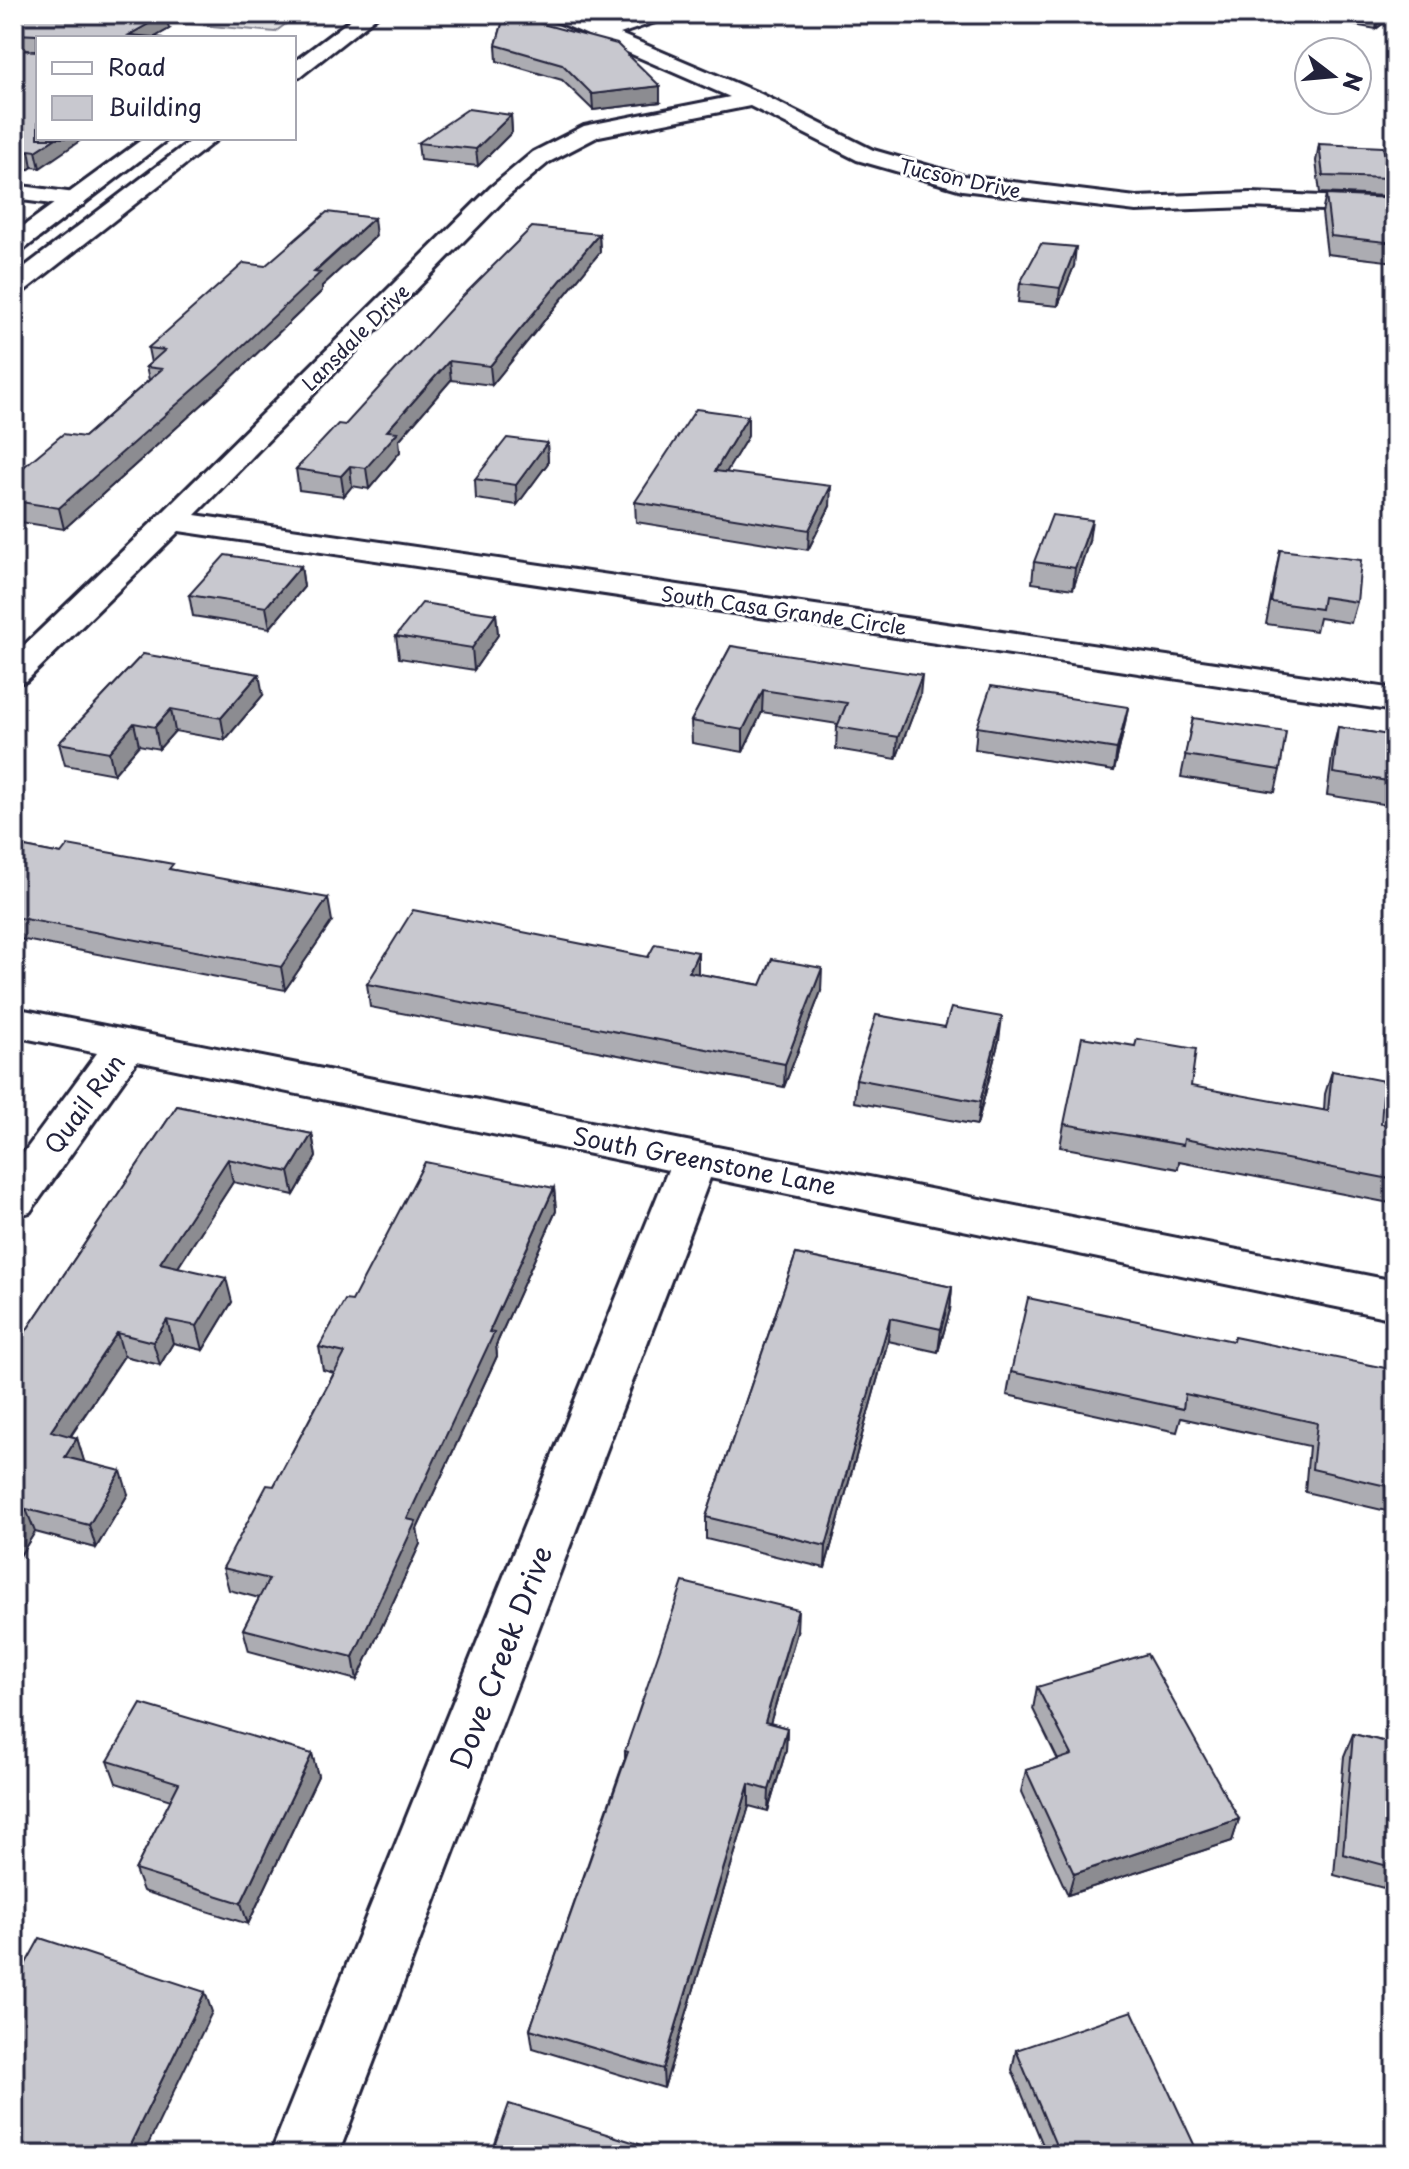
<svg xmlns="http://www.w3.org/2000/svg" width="1409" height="2169" font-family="'Playpen Sans',sans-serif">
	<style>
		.green { fill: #dfdfe2; stroke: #80808e; stroke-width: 2 }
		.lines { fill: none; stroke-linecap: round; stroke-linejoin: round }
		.minor-casing { stroke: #22223b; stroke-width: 6 }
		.major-casing { stroke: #22223b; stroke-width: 6 }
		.minor { fill: #fff; fill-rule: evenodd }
		.major { fill: #fff; fill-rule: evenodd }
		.wall { fill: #acacb2; stroke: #22223b; stroke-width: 2 }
		.shaded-wall { fill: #8c8c91; stroke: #22223b; stroke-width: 2 }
		.building { fill: #c8c8cf; stroke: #22223b; stroke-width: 2 }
		.labels { text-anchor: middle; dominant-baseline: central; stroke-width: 6; stroke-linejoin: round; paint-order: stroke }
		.far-street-label { font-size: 20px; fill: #22223b; stroke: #fff }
		.street-label { font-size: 24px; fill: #22223b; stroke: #fff }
		.near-street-label { font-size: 28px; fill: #22223b; stroke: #fff }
	</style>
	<rect width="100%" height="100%" fill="#fff"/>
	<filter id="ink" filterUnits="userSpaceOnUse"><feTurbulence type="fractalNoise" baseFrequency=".0125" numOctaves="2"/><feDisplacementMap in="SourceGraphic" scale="16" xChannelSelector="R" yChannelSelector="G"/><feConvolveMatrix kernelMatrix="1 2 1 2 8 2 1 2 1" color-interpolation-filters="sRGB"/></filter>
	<g filter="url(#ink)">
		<path class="green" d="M81,14H299L275,32Z"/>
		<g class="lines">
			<g class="minor-casing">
				<path id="minor" d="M546,14H573L603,27L641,14H670L667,18L620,34L761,94L873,150L964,176L1136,197L1251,193L1395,199V213L1251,207L1136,211L962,190L857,160L750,106L599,136L549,162L507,197L195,515L1395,689V711L179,531L26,681L14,684V655L161,514L491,187L533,152L584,126L730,97L549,18Z
					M14,185L75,193L83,195L87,200L83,205L75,207L14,199Z
					M14,1008L1395,1281V1319L710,1178L338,2155H270L668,1170L137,1061L30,1212L14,1217V1166L97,1053L14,1036Z"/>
			</g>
			<g class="major-casing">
				<path id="major" d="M358,14H380L301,76L294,78V62Z
					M144,138H169L23,250L14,252V233Z
					M194,138H219L23,292L14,295V275Z"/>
			</g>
			<use href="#minor" class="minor"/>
			<use href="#major" class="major"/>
		</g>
		<path class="wall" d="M14,14L169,29L155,37L40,168L32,167L14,180V50L37,51L14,49Z
			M505,14L660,102L593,110L562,80L497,61L496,45Z
			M1292,14H1395L1376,29Z
			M511,115L512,132L478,166L420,160L418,143Z
			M1319,144L1390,178L1386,196L1320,193L1316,161Z
			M1326,195L1395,203V262L1327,254L1322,213Z
			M599,234L600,252L492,385L451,380L399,440L400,452L369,489L352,486L344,496L299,490L296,469L345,425Z
			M376,236L322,286V291L226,383L64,529L14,521V475L84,437L149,380L146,367L151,363L148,348L265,266Z
			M1074,266L1058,306L1018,302L1020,283Z
			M748,436L726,472L830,506L808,550L636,522L635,502Z
			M547,443L548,463L517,505L476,499L475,479Z
			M1089,541L1073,589L1032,583L1034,562Z
			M1280,550L1357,602L1351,623L1319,618L1316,631L1266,624Z
			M301,566L304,587L270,628L193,616L189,595Z
			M496,614L498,635L474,670L399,658L396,636Z
			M731,646L920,696L896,759L836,749L837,727L838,724L762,712L743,752L692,743L691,721Z
			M143,654L263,695L225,740L175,731L159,749L139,745L114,774L65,765L59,743Z
			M1128,707L1124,728L1114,771L975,749L977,727Z
			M1193,718L1280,770L1275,792L1181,777Z
			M1338,727L1395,736V806L1327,795L1333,749Z
			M14,845L61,854L174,870L332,921L285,990L14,938Z
			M698,952V974L761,985L821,991L784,1087L370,1007L367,984Z
			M945,1027L999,1040L977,1125L854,1102L856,1079Z
			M1332,1071L1381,1124L1395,1126V1204L1179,1162L1178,1169L1060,1147L1064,1124L1324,1110L1325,1094Z
			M177,1106L312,1134L316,1157L294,1195L233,1182L178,1267L232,1302L203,1350L173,1343L160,1365L124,1356L71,1436L77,1438L84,1462L128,1494L96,1548L35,1532L14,1565V1349Z
			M554,1188L556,1211L496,1345L497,1356L417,1529L420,1544L357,1680L249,1651L243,1629L259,1598L229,1590L223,1568L274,1486L334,1373L323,1370L319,1347L352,1301Z
			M796,1254L952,1287L950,1310L938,1352L888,1341L825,1568L706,1539V1517Z
			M1233,1341L1395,1370V1513L1305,1492L1309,1446L1181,1418L1177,1432L1007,1395L1011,1372Z
			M797,1632L770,1723L787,1728L786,1750L768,1811L749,1806L664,2088L533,2048L530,2029L625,1758V1751Z
			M1037,1687L1239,1819L1232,1841L1068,1895L1021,1792L1026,1770L1058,1760L1033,1709Z
			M1353,1734L1395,1744V1891L1334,1875L1344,1756Z
			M312,1754L318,1776L248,1924L143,1891L135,1870L171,1800L116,1783L108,1761Z
			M1016,2050L1199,2155H1047L1012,2070Z"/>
		<path class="shaded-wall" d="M166,14L169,29L153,38L129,35Z
			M1379,14H1395L1376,29Z
			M660,86V102L593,110L592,94Z
			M511,115L512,132L478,166L476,149Z
			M56,138H84L40,168L36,151Z
			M29,150L32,167L14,180V160Z
			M374,218L376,236L322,286V291L226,383L64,529L59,508Z
			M599,234L600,252L492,385L490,366Z
			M1076,247L1074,266L1058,306L1060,288Z
			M449,361L451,380L399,440L400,452L369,489L366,468L387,431Z
			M748,416V436L715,491V471Z
			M547,443L548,463L517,505L516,485Z
			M350,466L352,486L344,496L341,476Z
			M831,486L830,506L808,550L809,530Z
			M1092,520L1089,541L1073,589L1075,568Z
			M301,566L304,587L270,628L266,607Z
			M496,614L498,635L474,670L472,648Z
			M259,674L263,695L225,740L221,718Z
			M922,675L920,696L896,759L898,737Z
			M763,690L762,712L743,752V730Z
			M1128,707L1124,728L1114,771L1117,749Z
			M171,709L175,731L159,749L155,727Z
			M134,723L139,745L114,774L109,752Z
			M328,898L332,921L285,990L281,967Z
			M698,952V975L689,972Z
			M822,968L821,991L784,1087L785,1064Z
			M1002,1017L999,1040L977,1125L980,1102Z
			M312,1134L316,1157L294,1195L289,1172Z
			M228,1159L233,1182L166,1286L160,1263Z
			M554,1188L556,1211L496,1345L497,1356L417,1529L420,1544L357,1680L353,1657L407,1519L489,1332Z
			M226,1278L232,1302L203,1350L197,1326Z
			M952,1287L950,1310L938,1352L941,1329Z
			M890,1318L888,1341L825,1568L826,1546Z
			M167,1320L173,1343L160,1365L153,1342Z
			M117,1333L124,1356L58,1454L51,1431Z
			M77,1438L84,1461L73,1480L65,1457Z
			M121,1471L128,1494L96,1548L89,1525Z
			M26,1509L35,1532L14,1565V1528Z
			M798,1610L797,1632L764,1744L765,1722Z
			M787,1728L786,1750L768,1811L769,1790Z
			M312,1754L318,1776L248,1924L241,1903Z
			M749,1784V1806L664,2088L663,2069Z
			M1239,1819L1232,1841L1068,1895L1074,1874Z
			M205,1992L212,2012L143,2155H125Z"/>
		<path class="building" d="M14,14H166L129,35L164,38H38V138H56L36,151L29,150L14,160V50L37,51V35L14,34Z
			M505,14L617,44L660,86L592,94L562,64L496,45Z
			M468,109L511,115L476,149L418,143Z
			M1319,144L1383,147L1390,178L1323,176Z
			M1326,195L1394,198L1395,243L1331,236Z
			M327,212L374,218L314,272L320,273L223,364L59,508L14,501V489L15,488H14V475L63,434L84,437L162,369L146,367L165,350L148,348L244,263L265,266Z
			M532,227L599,234L490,366L449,361L387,431L398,432L366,468L350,466L341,476L296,469L338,424L345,425L459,300Z
			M1041,244L1076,247L1060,288L1020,283Z
			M696,409L748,416L715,471L831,486L809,530L635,502Z
			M507,438L547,443L516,485L475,479Z
			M1052,515L1092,520L1075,568L1034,562Z
			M1280,550L1361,560L1357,602L1323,597L1321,609L1271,602Z
			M225,555L301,566L266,607L189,595Z
			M422,603L496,614L472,648L396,636Z
			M731,646L922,675L898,737L837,727L847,703L763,690L743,730L691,721Z
			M143,654L259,674L221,718L171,709L155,727L134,723L109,752L59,743Z
			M991,686L1128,707L1117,749L977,727Z
			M1193,718L1286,732L1280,770L1185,755Z
			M1338,727L1395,736V782L1333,773Z
			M14,845L61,854L68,845L173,864L169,869L328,898L281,967L14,917Z
			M413,910L648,957L655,944L698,952L689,972L761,985L772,959L822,968L785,1064L367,984Z
			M951,1008L1002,1017L980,1102L856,1079L876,1015L945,1027Z
			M1082,1037L1135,1046L1137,1039L1196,1049L1191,1086L1328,1111L1332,1071L1384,1081L1381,1124L1395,1126V1180L1184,1139L1183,1145L1064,1124Z
			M177,1106L312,1134L289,1172L228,1159L160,1263L226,1278L197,1326L167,1320L153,1342L117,1333L51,1431L77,1438L65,1457L121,1471L89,1525L26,1509L14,1528V1349Z
			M425,1162L554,1188L489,1332L494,1333L407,1519L416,1521L353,1657L243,1629L269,1579L223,1568L267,1485L274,1486L345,1353L319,1347L345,1300L352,1301Z
			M796,1254L952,1287L941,1329L890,1318L826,1546L706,1517Z
			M1028,1298L1233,1341L1234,1337L1395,1370V1488L1312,1469L1317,1423L1185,1394L1183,1409L1011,1372Z
			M683,1582L798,1610L765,1722L787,1728L769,1790L749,1784L663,2069L530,2029L628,1752L625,1751Z
			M1147,1654L1239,1819L1074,1874L1026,1770L1072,1755L1037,1687Z
			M141,1704L312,1754L241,1903L135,1870L179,1783L108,1761Z
			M1353,1734L1395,1744V1868L1343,1854Z
			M40,1938L205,1992L125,2155H14V1985Z
			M1132,2011L1199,2155H1060L1016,2050Z
			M509,2104L655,2149L653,2155H491Z"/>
	</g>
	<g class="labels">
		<g class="far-street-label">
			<text transform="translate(960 178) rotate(12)">Tucson Drive</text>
			<text transform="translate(355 337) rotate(-45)">Lansdale Drive</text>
			<text transform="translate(784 610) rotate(8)">South Casa Grande Circle</text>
		</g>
		<g class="street-label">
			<text transform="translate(84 1103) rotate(-54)">Quail Run</text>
			<text transform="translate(705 1160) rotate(11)">South Greenstone Lane</text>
		</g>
		<g class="near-street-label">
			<text transform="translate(500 1657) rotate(-69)">Dove Creek Drive</text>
		</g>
	</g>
	<rect width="1409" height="2169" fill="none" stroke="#fff" stroke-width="48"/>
	<rect x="24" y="24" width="1361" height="2121" fill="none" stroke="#22223b" stroke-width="3" filter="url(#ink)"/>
	<rect x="36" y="36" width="260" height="104" fill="#ffffff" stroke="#a7a7b1" stroke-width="2"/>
	<rect x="52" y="62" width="40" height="12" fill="#ffffff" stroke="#a7a7b1" stroke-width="2"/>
	<text x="108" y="76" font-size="24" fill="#22223b">Road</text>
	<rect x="52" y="96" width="40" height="24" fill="#c8c8cf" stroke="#a7a7b1" stroke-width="2"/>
	<text x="108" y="116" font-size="24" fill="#22223b">Building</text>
	<g transform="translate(1333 76) rotate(106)"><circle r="38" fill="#ffffff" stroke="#a7a7b1" stroke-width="2"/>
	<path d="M0-6L14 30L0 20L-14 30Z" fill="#22223b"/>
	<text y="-12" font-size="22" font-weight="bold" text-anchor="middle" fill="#22223b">N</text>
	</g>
</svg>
